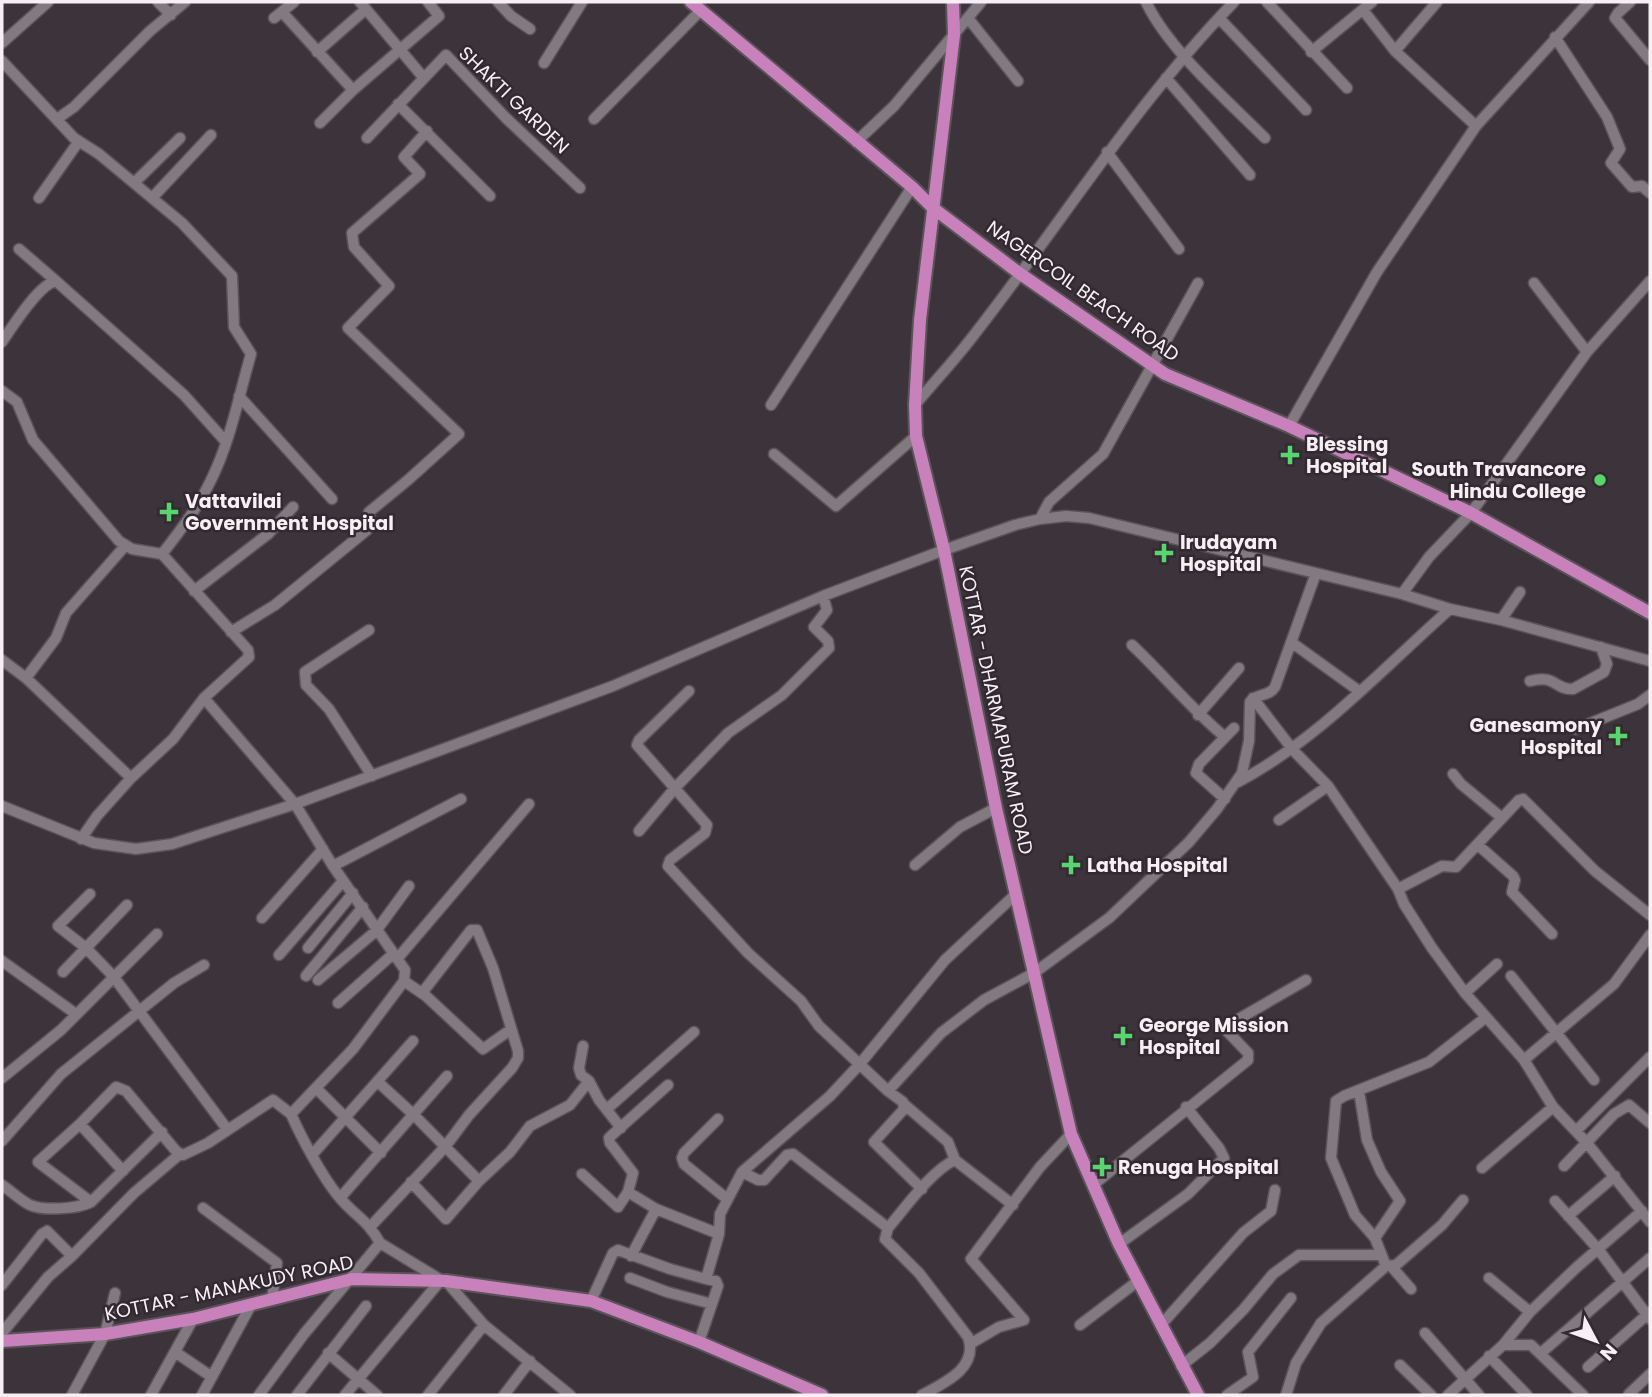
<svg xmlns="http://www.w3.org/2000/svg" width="1652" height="1397" font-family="Poppins,sans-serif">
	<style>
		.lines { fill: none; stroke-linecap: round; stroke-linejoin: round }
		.minor-casing { stroke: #5a5359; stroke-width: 13 }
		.major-casing { stroke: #5a5359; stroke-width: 16 }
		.minor { stroke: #837a81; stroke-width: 10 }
		.major { stroke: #c981bc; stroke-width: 12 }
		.poi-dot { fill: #58d56f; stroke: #322a30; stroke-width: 2.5 }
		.labels { text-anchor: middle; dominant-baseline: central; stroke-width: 5; stroke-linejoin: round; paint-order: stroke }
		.street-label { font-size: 19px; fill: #f6f0f4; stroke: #322a30 }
		.poi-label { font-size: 19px; font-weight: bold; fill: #f6f0f4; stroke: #322a30; text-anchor: start }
	</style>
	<rect width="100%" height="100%" fill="#3d343b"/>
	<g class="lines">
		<g class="minor-casing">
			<path id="minor" d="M158,2L171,15
				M360,2L423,77
				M498,2L511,16L530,29
				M1146,2C1169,50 1227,100 1265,138
				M1267,2L1347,88
				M1630,2L1618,13L1615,18L1650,60
				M1363,10L1395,51L1476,126
				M282,12L353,90
				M274,18L294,2
				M968,18L1018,81
				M1219,18L1306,110
				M1555,37L1607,117L1620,149L1611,163L1632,187L1642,186L1650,193
				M2,43L48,2
				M1395,51L1437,2
				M317,52L366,9
				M1311,52L1372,2
				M2,61L74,138L99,154L182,223L232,276L234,327L251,354C239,395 231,439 212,478C199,506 181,530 162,554L248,650L249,657L204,698L173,739L131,778L26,678L2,660
				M544,63L582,2
				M1166,78L1250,175
				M398,104L490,196
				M57,119L74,107L150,31L185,2
				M594,119L701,10
				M320,123L353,90L439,16L428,2
				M367,138L446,55L507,119L580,188
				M856,142L894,106L981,2
				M1107,152L1179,249
				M134,183L180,138
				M39,198L79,141
				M152,198L211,135
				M19,249L56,281
				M1534,283L1587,352
				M2,342C12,327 39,284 56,281L184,395L226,442
				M2,391L17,402L33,440L119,541L132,549L162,554
				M239,396L332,499
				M771,405L912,187
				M915,405C933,383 953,362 970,340C1059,227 1133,106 1234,2
				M1289,426L1377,272L1476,126L1589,2
				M774,454L836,506L916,436
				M1040,519L1049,502L1103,454L1198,283
				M194,591L268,534L293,507
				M1402,594L1429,557L1471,513L1587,352L1650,281
				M1501,620L1520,592
				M369,630L305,672L306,685L329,709L372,776
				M231,632L275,605L367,530L371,524L369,512L408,480L459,434L348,328L389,286L354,247L352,233L420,174L404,157L427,131
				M1291,642L1359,691
				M1132,645C1164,675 1191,709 1225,737
				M26,678L56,638L66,613L125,546
				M1530,681C1556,674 1554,690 1573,689L1604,672L1607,664L1601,647
				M689,691L639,740L637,745L707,825L705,833L670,860L668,866L748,953L801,1001L819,1026L888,1091L903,1102L904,1109L874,1142L922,1189
				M204,698L295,804L333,866L405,970L404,981L353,1049L291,1114C301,1137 324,1180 340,1198C356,1217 367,1219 380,1243L304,1334L259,1395
				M1253,698L1293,750L1328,786L1398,889L1404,904L1432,948L1465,993L1524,1060L1553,1107L1587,1143L1650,1222
				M1198,715L1239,668
				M1576,729L1638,704L1650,695
				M1453,774L1461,784L1502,818
				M1238,782C1319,739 1382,669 1450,609
				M1225,799L1196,773L1199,764L1234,728
				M2,806L94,843L136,849L172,844L295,804L613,686L823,596L944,550L1015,525L1040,519L1066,516L1089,518L1402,594L1450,609L1501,620L1650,661
				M1279,820L1328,786
				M639,831L675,788L728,733L782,695L829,648L828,641L814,627L827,610L823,596
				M81,839L97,816L131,778
				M1478,845L1513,876L1515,880L1512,892L1552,934
				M915,865L960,827L996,808
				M333,866L461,799
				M1398,889L1442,866L1456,867L1519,800L1523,799L1595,871L1650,915
				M90,894L58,926L86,948L113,976L227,1129
				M262,918L323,849
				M308,948L353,893
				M279,955L343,881
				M397,959L529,804
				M2,961L76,1014
				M63,972L127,905
				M306,976L363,907
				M1511,976L1594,1080
				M318,980L376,931L409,886
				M404,981L426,996L483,1049L510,1030
				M1465,993L1497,964
				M338,1003L393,954
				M583,1046L579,1068L581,1075L589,1081L599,1100L621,1128
				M1524,1060L1614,984L1650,935
				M2,1078L61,1030L157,934
				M378,1082L414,1115L479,1181
				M668,1085L612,1135L609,1138L610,1143L633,1173L628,1192L656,1209L719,1234
				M316,1088L381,1153
				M888,1091L941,1033L984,1000L1034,973L1109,918L1189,842L1217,809L1242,773L1249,741L1250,702C1256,693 1269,697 1275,687L1316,573
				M1359,1091L1367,1140L1381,1172L1400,1201L1375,1238L1355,1215L1331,1158L1336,1101L1344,1096L1429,1062L1485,1018
				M905,1105L948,1142L955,1160
				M607,1109L694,1032
				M718,1119L684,1153L682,1158L684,1164L727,1199
				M80,1124L123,1171
				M1576,1131L1650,1057
				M2,1141L61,1074L174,983L204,965
				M312,1155L413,1041
				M1564,1166L1614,1114L1629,1105L1650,1123
				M1482,1168L1553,1107
				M742,1172L758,1180H764L787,1155L793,1154L888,1228
				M582,1174L618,1207L628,1192
				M411,1182L446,1219L479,1181L510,1152L530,1126L570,1105L589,1081
				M2,1185C11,1191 20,1200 30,1205C43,1211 78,1209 91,1202L162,1132
				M1093,1185L1248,1060V1053L1227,1031L1230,1024L1306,980
				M340,1198L447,1076
				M1555,1201L1598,1249L1650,1319
				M91,1202L38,1162L80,1124L116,1087L126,1091L176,1151L183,1155L208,1143L273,1100L291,1114
				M203,1208L277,1263L272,1299
				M1568,1216L1615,1176
				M371,1226L445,1147L469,1115L512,1068L518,1058V1051L493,968L477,930H471L422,993
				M1119,1244L1188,1194L1224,1158L1219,1148L1186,1107
				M631,1256L656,1209
				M1386,1266L1396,1265L1442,1225L1463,1200
				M1391,1266L1411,1289
				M630,1278L667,1292L712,1304
				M1489,1278L1530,1312
				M446,1281L484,1325L570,1395
				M2,1285L42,1234L47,1231L72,1256L134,1193L180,1154
				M591,1301L613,1253L618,1250L670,1269L706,1279
				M1080,1325L1138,1281
				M1161,1325L1243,1233L1271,1211L1275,1190
				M2,1333L48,1277L72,1256
				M1425,1333L1479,1395
				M699,1342L718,1286L716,1281L706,1279L719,1234L720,1214L742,1172L830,1096L859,1065L945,960L1016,894
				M970,1344L999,1327L1024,1320L971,1259L1040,1167L1071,1134
				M1503,1345H1531L1583,1395
				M175,1352L212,1377
				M328,1353L377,1395
				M1541,1353L1650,1258
				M1489,1356L1527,1395
				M1400,1365L1431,1395
				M1181,1366L1210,1343L1243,1310L1273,1274L1299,1255H1380
				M1588,1367L1650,1312
				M1629,1394L1650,1374
				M72,1395L105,1334L115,1293
				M151,1395L193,1319
				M202,1395L251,1305
				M297,1395L366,1306
				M345,1395L441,1280L380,1243
				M428,1395L484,1325
				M504,1395L530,1361
				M922,1395C944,1383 979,1368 968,1337L919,1273L885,1239L888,1228C905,1208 932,1170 955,1160L1013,1205
				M1227,1395L1253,1377L1248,1352L1291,1298
				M1286,1395L1296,1363L1321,1323L1386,1266L1375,1238
				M1448,1395L1503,1345L1530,1312L1577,1267L1642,1211"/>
		</g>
		<g class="major-casing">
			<path id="major" d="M691,2L912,187L933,208L1019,273L1165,374L1289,426L1471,513L1650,613
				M953,2L954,35L920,320L915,405L916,436L944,550L996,808L1071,1134L1119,1244L1198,1395
				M2,1341L105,1334L193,1319L352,1279L446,1281L591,1301L699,1342L822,1395"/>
		</g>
		<use href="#minor" class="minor"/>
		<use href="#major" class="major"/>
	</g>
	<g class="poi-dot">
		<path d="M1286.5 444.5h7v7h7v7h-7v7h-7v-7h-7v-7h7z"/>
		<circle cx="1600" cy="480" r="7"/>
		<path d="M165.5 501.5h7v7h7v7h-7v7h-7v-7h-7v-7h7z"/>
		<path d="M1160.5 542.5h7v7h7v7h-7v7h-7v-7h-7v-7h7z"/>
		<path d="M1614.5 725.5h7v7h7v7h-7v7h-7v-7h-7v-7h7z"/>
		<path d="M1067.5 854.5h7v7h7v7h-7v7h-7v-7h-7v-7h7z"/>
		<path d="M1119.5 1025.5h7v7h7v7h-7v7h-7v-7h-7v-7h7z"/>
		<path d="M1098.5 1156.5h7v7h7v7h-7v7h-7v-7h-7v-7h7z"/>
	</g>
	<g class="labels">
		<g class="street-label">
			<text transform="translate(514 100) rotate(44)">SHAKTI GARDEN</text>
			<text transform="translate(1083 291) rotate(35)">NAGERCOIL BEACH ROAD</text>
			<text transform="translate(996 710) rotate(78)">KOTTAR - DHARMAPURAM ROAD</text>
			<text transform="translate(229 1288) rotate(-12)">KOTTAR - MANAKUDY ROAD</text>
		</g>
		<g class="poi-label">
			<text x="1306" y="444">Blessing<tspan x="1306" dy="22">Hospital</tspan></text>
			<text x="1586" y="469" text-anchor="end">South Travancore<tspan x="1586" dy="22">Hindu College</tspan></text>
			<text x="185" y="501">Vattavilai<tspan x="185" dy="22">Government Hospital</tspan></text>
			<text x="1180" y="542">Irudayam<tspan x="1180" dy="22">Hospital</tspan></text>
			<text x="1602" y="725" text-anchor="end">Ganesamony<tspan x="1602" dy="22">Hospital</tspan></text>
			<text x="1087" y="865">Latha Hospital</text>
			<text x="1139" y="1025">George Mission<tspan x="1139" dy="22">Hospital</tspan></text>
			<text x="1118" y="1167">Renuga Hospital</text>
		</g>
	</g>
	<rect width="1652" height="1397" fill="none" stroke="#f6f0f4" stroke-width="7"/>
	<g transform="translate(1596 1341) rotate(131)" stroke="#322a30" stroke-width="5" paint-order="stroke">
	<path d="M0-5L12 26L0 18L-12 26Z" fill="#f6f0f4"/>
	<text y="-10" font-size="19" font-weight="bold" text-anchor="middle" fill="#f6f0f4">N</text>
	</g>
</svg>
